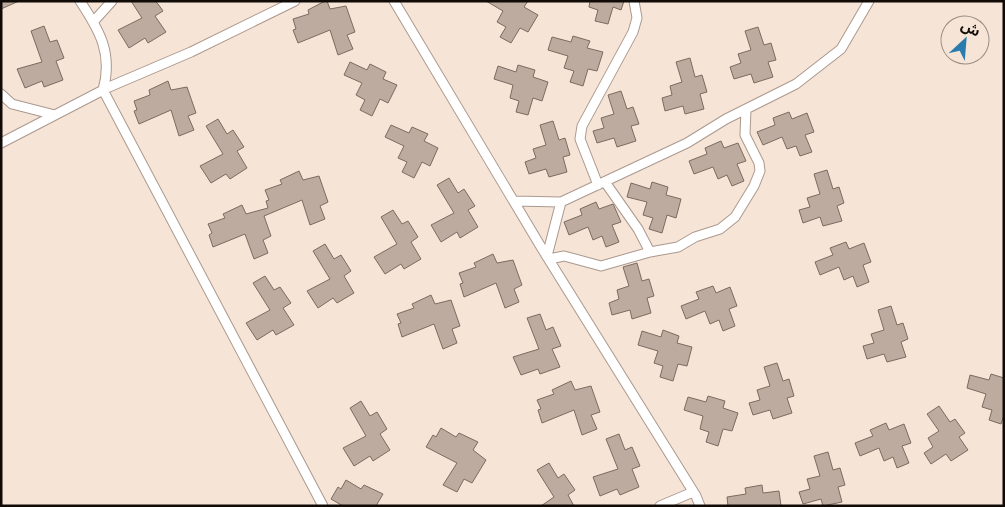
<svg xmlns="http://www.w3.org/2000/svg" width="1005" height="507" font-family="'Roboto Condensed','Noto Sans Arabic',sans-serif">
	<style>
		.building { fill: #bdab9f; stroke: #7b6b60 }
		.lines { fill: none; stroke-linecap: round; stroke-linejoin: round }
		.minor-casing { stroke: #ab998e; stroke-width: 11 }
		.minor { stroke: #fff; stroke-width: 9 }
	</style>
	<rect width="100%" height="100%" fill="#f6e4d7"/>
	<path class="building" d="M1,1H19L1,9Z
		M131,1H155L158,4L163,11L155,16L166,32L148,43L145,38L129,48L118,30L142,18Z
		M325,1H327L330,9L346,6L355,32L347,35L353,49L338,55L330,30L298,43L293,30L296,29L293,19L309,14L308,10Z
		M486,1H528L524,7L538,15L528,32L520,28L511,43L500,37L506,27L497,22L503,11Z
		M590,1H624L621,10L613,7L608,24L595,21L598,10L589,7Z
		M44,26L50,42L57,40L64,58L56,61L63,80L44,87L42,81L25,88L17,69L42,62L31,31Z
		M758,27L764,45L771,43L776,60L768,62L773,77L754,83L751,74L734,79L730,67L741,63L738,54L751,50L745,31Z
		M573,36L590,41L587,48L603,52L597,71L588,69L583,86L570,82L574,71L564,68L568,56L548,50L552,37L571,42Z
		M690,58L695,77L702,75L707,92L700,94L704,109L685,114L683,106L665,111L662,98L672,95L670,86L682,82L676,62Z
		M350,62L367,70L370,64L386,72L383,79L397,85L388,103L380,99L372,116L360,110L365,100L356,95L362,83L344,75Z
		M518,65L535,70L533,77L548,82L542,101L533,98L528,115L516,112L519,101L510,98L513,85L494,79L498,66L516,72Z
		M168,81L171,90L187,87L196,113L188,116L194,130L179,136L171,110L139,124L134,111L137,110L134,101L150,95L149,90Z
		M621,91L627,109L633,107L639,124L631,126L636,141L617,147L614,138L597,143L593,131L604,128L601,118L614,114L608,95Z
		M789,112L792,119L807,113L814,132L805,135L812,152L800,156L796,146L787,149L782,137L763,145L757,132L775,125L773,118Z
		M218,119L227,134L233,130L244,147L237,151L247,168L230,179L226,174L211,183L200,166L223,154L206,126Z
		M553,121L559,140L565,138L570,155L563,157L567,172L549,177L546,169L529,174L525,162L536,158L533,149L546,145L540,125Z
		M391,125L409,133L412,127L428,134L424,141L438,148L430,166L422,162L414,178L402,172L407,162L398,158L404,146L385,137Z
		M721,141L724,148L738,143L746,161L737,164L744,181L732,186L727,175L718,179L713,167L694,174L689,161L707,154L705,148Z
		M827,170L833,189L839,187L844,203L837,206L842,221L823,226L820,217L803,223L799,210L810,207L807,198L820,194L814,174Z
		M299,171L303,180L319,176L328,202L320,206L325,219L310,225L302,200L264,216L271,236L263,240L268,253L254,259L245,234L213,247L209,235L212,233L208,224L225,218L223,214L242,205L246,214L268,208L266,201L269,200L265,190L282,184L280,180Z
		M449,178L458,193L464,189L475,206L468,210L478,227L460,238L457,232L441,242L431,225L454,213L437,185Z
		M652,182L668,187L666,195L681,199L676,218L667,215L662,233L649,229L653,218L643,215L647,202L627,197L631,183L650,189Z
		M596,202L599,209L613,204L614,206L621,222L612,225L619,242L606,247L602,236L593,240L588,227L569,235L564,222L582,215L580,209Z
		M393,210L402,224L408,221L418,237L411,242L421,259L404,269L401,264L385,274L374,257L397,244L381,217Z
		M846,242L849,249L864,243L871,262L863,265L869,282L857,287L853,276L844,280L839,267L820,275L815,262L833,255L830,248Z
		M325,244L334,259L341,255L351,271L344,276L354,293L337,303L333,298L318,308L307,291L330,279L313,251Z
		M493,254L497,263L513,260L522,285L514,289L519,302L505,308L496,283L464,297L460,284L463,283L459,273L476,267L474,263Z
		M637,263L642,281L649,279L654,296L647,298L651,313L632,319L630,310L612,315L609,303L619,299L617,290L629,286L623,267Z
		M265,276L274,290L280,287L291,303L283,308L294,325L276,335L273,330L257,340L246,323L270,310L253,283Z
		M713,286L716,293L730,287L737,306L729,309L735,326L723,331L719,320L710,324L705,311L686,319L681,306L699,299L696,292Z
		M431,295L435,304L451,300L460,326L452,329L457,343L443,349L434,324L402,337L398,324L401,323L397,314L414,308L412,304Z
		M891,306L897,325L903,323L908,339L901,342L906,357L887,362L884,354L867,359L863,346L874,343L871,334L884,330L878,310Z
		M540,314L546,330L553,327L561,346L552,349L560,367L540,374L538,369L521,375L513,357L539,349L527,318Z
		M663,330L679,336L677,343L692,347L687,366L678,364L673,381L660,377L663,366L654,363L658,351L638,345L642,331L661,337Z
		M777,363L783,381L789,379L794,396L787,398L792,413L773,419L770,410L753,415L749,403L760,400L757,390L770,386L764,367Z
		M991,374L1004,378V415L1001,424L989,420L992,410L982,407L986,394L967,388L970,375L989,380Z
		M571,381L575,390L591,386L600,412L591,415L597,429L582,435L574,410L542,423L538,410L541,409L537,400L554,394L552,390Z
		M708,396L725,401L723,408L738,413L732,431L723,429L718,446L706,442L709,432L700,429L703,416L684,410L688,397L706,402Z
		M361,401L370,416L377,412L387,429L380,434L390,450L373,461L370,456L354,466L343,448L366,436L350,408Z
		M939,406L950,422L955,419L965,433L959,437L968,450L951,461L946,454L931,464L924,453L933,447L928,438L939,431L927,414Z
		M886,423L889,430L904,424L911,443L902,446L909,463L897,468L893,457L884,461L879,448L860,456L855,443L873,436L870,430Z
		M441,428L456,437L459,433L478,442L473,450L486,460L472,483L464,479L457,492L443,485L457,463L426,447L433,435L436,437Z
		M619,434L625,450L632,447L640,466L632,469L639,487L620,495L617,489L600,496L593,477L618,469L606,439Z
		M828,452L833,470L840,468L845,485L838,487L842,502L823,506L821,499L803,504L799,492L810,489L807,479L820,476L814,456Z
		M549,463L558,478L564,474L575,490L568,495L574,506H541L554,497L537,470Z
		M346,480L361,489L364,485L383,494L376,506H343L331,499L338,487L341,489Z
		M762,485L763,493L779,491L781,506H728L727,497L746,494L745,488Z"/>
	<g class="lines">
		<g class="minor-casing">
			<path id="minor" d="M80,1C100,31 113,54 103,90L323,506
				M394,1L541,247L696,496L700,506
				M94,21L112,1
				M1,94L12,104L55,115
				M1,143L109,87L191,52L295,1
				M598,185L580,139L582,126L633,32L637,18L634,1
				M514,201L561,202L687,143L726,119L796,84L841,49L869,1
				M650,252L678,247L695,237L720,229L735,217L754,186L760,171L759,163L745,135L746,109
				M547,256L561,202
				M549,259L564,256L601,266L650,252L638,229L605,182
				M660,506L693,492"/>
		</g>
		<use href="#minor" class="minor"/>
	</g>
	<rect width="1005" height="507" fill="none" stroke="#110b07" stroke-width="5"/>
	<g transform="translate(965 40) rotate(26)"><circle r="24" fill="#f6e4d7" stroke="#9a8d84"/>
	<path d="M0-4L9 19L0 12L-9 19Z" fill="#297cad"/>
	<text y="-8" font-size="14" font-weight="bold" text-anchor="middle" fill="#110b07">ش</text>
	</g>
</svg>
